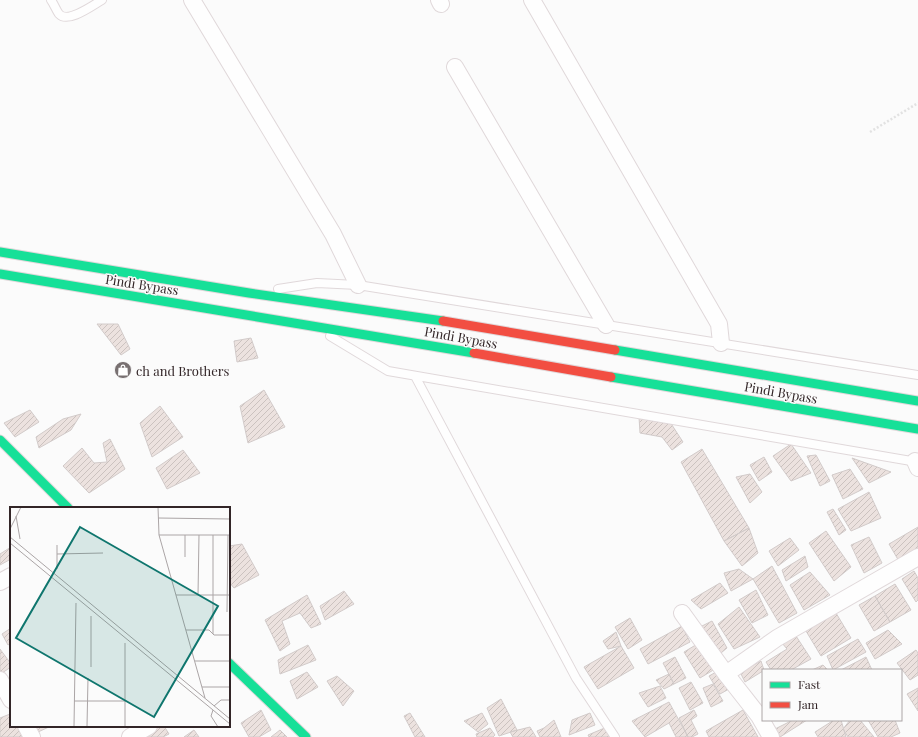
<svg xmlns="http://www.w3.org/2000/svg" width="918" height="737" font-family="'Playfair Display',serif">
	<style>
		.building { fill: url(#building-hatch); stroke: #d2cbca }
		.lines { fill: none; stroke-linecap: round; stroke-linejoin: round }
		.lane-casing { stroke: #e0d8da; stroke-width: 10 }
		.street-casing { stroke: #e0d8da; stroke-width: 18 }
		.fast-casing { stroke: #e0d8da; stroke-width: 11 }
		.jam-casing { stroke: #e0d8da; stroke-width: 11 }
		.path { stroke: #e2e2e2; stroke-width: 2.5; stroke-dasharray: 2 2; stroke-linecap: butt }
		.lane { stroke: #fefefe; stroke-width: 8 }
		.street { stroke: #fefefe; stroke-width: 16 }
		.fast { stroke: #16e098; stroke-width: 9 }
		.jam { stroke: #f24e42; stroke-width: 9 }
		.labels { text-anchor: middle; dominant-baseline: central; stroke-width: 3; stroke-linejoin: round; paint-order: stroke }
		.street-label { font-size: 13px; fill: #322527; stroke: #fbfbfb }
		.poi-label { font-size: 13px; fill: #322527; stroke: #fbfbfb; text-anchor: start }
		.inset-road { fill: none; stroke: #aba5a6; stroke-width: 1 }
		.view { fill: #0f766e; fill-opacity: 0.15; stroke: #0f766e; stroke-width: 2 }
		.inset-edge { fill: none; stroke: #322527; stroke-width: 2 }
	</style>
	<defs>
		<pattern id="building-hatch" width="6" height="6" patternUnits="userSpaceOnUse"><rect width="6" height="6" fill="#ece2df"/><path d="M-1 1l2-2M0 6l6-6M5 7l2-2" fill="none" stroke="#cbc2bf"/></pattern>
	</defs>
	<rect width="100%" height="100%" fill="#fbfbfb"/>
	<path class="building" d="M97,324H118L130,349L121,355Z
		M251,338L258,358L237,362L234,341Z
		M264,390L285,427L248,443L240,406Z
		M160,406L183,437L152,457L140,423Z
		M30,410L39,422L15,437L4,423Z
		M81,414L71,430L39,448L36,437L63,419Z
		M639,417L670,422L683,442L672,450L662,437L640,433Z
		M110,439L125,469L89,493L63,466L82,448L94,463L107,462L103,443Z
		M791,444L811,473L791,481L773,456Z
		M702,449L749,528L724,541L681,462Z
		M183,450L200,473L167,489L156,468Z
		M816,455L830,481L820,486L807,456Z
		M764,457L772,472L759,481L750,465Z
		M852,458L891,472L869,483Z
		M850,469L863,489L843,499L832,475Z
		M750,474L762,492L750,503L736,477Z
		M869,492L881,518L851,531L838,509Z
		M833,509L846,530L839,535L827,512Z
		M918,527V552L900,563L889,544Z
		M749,528L758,553L742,566L724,541Z
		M826,531L851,567L834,581L809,543Z
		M869,537L882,563L864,573L851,545Z
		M790,538L799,550L778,566L769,551Z
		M242,544L259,575L234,588L229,582V546Z
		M11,547V559L0,565V554Z
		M805,556L808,567L786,581L782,570Z
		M772,566L797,613L779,623L753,579Z
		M739,569L753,579L731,591L724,573Z
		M914,571L918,578V600L916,602L902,579Z
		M810,572L830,595L804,610L790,585Z
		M720,583L728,593L701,609L691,600Z
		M895,584L911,610L890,622L875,596Z
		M756,590L768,615L752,623L739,600Z
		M344,591L354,604L325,620L320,606Z
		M307,595L321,624L311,628L300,613L282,621L290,644L280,651L265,620Z
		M875,596L890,622L874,631L859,605Z
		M739,607L760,637L734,649L718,624Z
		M836,613L851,638L821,656L806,631Z
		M630,618L642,640L628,649L615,627Z
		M712,621L727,648L715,658L698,628Z
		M682,626L690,642L648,664L640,649Z
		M11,628V643L8,645L2,634Z
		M888,630L902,644L875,659L866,643Z
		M616,632L621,646L608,649L603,641Z
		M796,636L811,659L791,670H771L766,662L787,649L782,643Z
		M858,639L866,652L833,670L827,656Z
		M699,643L715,669L700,678L684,652Z
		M308,645L316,660L280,674L278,660Z
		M621,646L634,668L598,689L584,667Z
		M0,649L11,664V667L2,673L0,670Z
		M916,650L918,653V675L910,680L897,663Z
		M675,657L686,678L674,684L663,663Z
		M866,657L872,670H841Z
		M761,661L764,670L763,671L745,682L740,672Z
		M823,665L828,670H812Z
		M718,671L729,689L720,694L709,676Z
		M307,672L318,687L297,699L290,681Z
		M669,674L674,684L664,689L656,680Z
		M337,676L354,691L343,706L327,681Z
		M691,682L703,703L690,710L679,688Z
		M713,684L723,701L711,707L703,688Z
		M660,686L666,698L648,707L639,693Z
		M918,688V711L907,694Z
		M501,699L517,730L499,736L487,708Z
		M669,702L688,737H676L669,723L645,737L632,721Z
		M261,710L271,730L259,737H249L241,723Z
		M694,710L697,716L691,720L698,734L692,737H688L679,718Z
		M743,710L758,737H709L706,731Z
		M410,713L425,737H415L404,716Z
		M482,713L488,724L478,732L464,721Z
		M590,713L595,725L569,735L572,720Z
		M10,714L11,726H17L23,737H0V718Z
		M554,720L561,737H540L537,731L544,728Z
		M793,720H807L780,737H775L771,731Z
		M834,720H841L846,737H818L815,732Z
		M850,720H860L874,737H848L843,729Z
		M868,720H895L900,733L891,737H878Z
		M35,726H51L38,732Z
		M160,726H164L169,734L163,737H141Z
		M530,727L536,737H513L510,732Z
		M607,727L612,737H589L588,735Z
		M490,728L495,735L493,737H477L476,734Z
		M194,730L199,737H184Z
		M280,730L287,737H271Z"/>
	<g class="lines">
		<g class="lane-casing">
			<path id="lane" d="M51,0C54,4 56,10 59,14C68,24 93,5 102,0
				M278,289L317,283L358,285L918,375
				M330,336L388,371L917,462
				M415,376L576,678L615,737"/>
		</g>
		<g class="street-casing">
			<path id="street" d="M192,0L333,234L358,285
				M439,0L441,4
				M532,0L719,324L721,343
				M455,67L606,325
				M915,461L918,468
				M0,582L11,576
				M682,613L726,674L759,716L771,737
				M726,674L777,638L918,557
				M0,680L11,700
				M26,726L32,737
				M130,737L149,726"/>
		</g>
		<g class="fast-casing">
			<path id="fast" d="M0,252L249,293L443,321
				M0,274L474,353
				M615,350L918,401
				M611,377L918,429
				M0,440L68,508
				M229,663L306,737"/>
		</g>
		<g class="jam-casing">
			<path id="jam" d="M443,321L615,350
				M474,353L611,377"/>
		</g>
		<path class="path" d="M870,132L918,103"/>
		<use href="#lane" class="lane"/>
		<use href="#street" class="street"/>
		<use href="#fast" class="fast"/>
		<use href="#jam" class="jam"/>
	</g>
	<defs>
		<g id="shop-disc" transform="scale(0.9)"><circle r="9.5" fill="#787071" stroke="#fbfbfb"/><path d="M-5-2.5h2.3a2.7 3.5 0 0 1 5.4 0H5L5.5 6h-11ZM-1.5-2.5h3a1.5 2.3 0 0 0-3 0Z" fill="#fff"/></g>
	</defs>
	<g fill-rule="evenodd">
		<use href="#shop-disc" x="123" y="370"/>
	</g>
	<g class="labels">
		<g class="street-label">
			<text transform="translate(142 284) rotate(9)">Pindi Bypass</text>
			<text transform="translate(461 337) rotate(10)">Pindi Bypass</text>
			<text transform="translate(781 392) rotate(10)">Pindi Bypass</text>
		</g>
		<g class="poi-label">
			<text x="136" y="370">ch and Brothers</text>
		</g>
	</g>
	<g transform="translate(10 507)">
		<rect width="220" height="220" fill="#fbfbfb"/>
		<path class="inset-road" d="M148,0L149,28L195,191M6,9L10,32M148,11L220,12M0,22L11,0M149,28H220M0,30L220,212M0,36L220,217M47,47L93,46M175,50V28M47,62V38M166,88H220M188,88L189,28M217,105L218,28M81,109V160M176,123H199L204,128H220M203,127V28M115,136V220M185,154H220M192,180H220M64,194H115M204,199L211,193H220M203,203L201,209L208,220M64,219L66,96M77,219L78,171"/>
		<path class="view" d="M70,20L208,99L144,210L6,131Z"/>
		<rect width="220" height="220" class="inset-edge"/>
	</g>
	<rect x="762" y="669" width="140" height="52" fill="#fbfbfb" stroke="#aba5a6"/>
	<rect x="770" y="682" width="20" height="6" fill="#16e098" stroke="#aba5a6"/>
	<text x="798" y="689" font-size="12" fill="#322527">Fast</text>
	<rect x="770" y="702" width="20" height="6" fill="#f24e42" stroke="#aba5a6"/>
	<text x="798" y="709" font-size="12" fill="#322527">Jam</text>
</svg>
